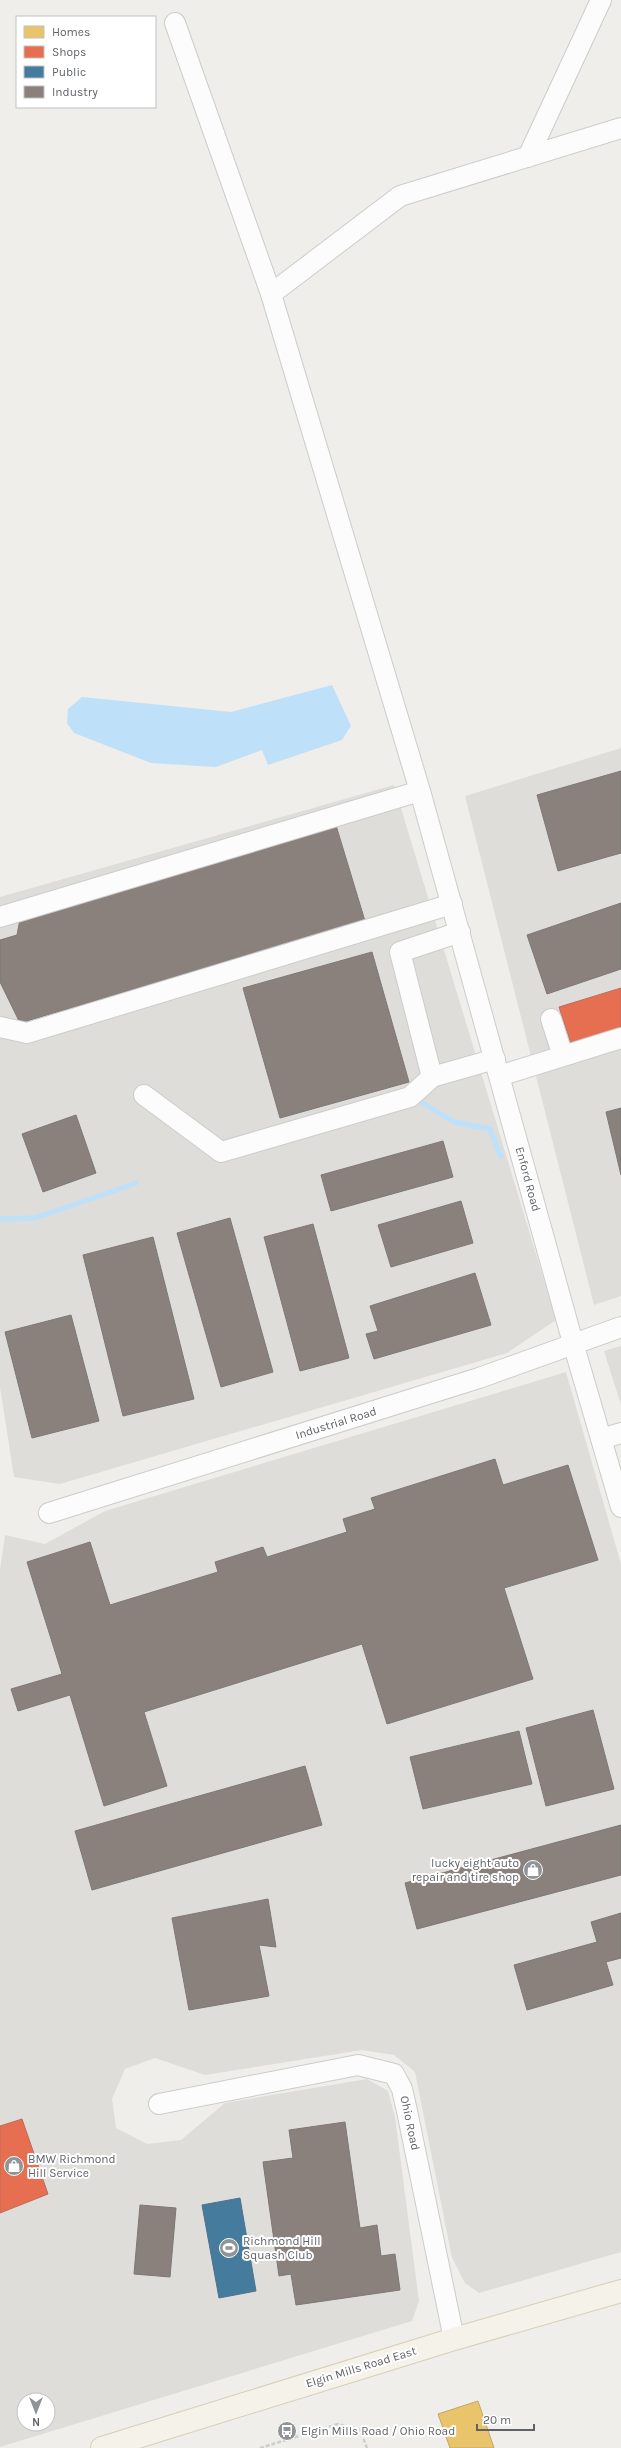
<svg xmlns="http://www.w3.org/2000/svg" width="621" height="2448" font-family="Karla,sans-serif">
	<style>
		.industrial { fill: #dfddda; fill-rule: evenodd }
		.water { fill: #bfe0f9 }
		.homes { fill: #e9c46a; stroke: #c0a769 }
		.shops { fill: #e76f51; stroke: #be6b58 }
		.public { fill: #457b9d; stroke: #4d748d }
		.industry { fill: #8a817c; stroke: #7d7876 }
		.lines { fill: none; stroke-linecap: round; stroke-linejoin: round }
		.stream { stroke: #bfe0f9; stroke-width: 5.5 }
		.minor-casing { stroke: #cbcccc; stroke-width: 22 }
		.major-casing { stroke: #d7ceb8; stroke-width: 24 }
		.path { stroke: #cacfcc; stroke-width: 2.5; stroke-dasharray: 4 2; stroke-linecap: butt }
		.minor { stroke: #fdfcfc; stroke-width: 20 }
		.major { stroke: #f4f2e9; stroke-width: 22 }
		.labels { text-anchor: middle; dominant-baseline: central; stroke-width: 4; stroke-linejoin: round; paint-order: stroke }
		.street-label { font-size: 12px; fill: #5f6368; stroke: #fff }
		.poi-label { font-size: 12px; fill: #5f6368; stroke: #fff; text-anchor: start }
	</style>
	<rect width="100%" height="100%" fill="#efeeea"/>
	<path class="industrial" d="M621,748V1296L594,1305L465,796Z
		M394,785L556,1320L507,1353L60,1484L14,1477L0,1387V897Z
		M621,1346V1405L604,1351Z
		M566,1372L621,1564V2252L479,2293L465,2283L452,2258L415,2072L394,2055L362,2050L205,2075L155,2058L125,2069L112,2099L116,2128L147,2144L181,2140L225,2103L367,2079L388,2091L395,2117L419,2301L412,2321L0,2447V1570L5,1535L45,1544L105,1511ZM24,2400H48V2424H24Z"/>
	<path class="water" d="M332,685L351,726L342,740L268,765L262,750L216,767L151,763L74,733L67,723L68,709L82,697L231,712Z"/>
	<path class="homes" d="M478,2401L494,2448H450L438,2414Z"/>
	<path class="shops" d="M621,988V1029L571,1044L559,1007Z
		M22,2119L48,2194L0,2213V2126Z"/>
	<path class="public" d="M240,2198L256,2291L219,2298L202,2205Z"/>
	<path class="industry" d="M621,771V853L558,871L537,795Z
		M335,822L365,921L20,1023L0,982V940L17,935L20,919Z
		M621,903V969L547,994L527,935Z
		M372,952L409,1082L280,1118L243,988Z
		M621,1108V1175L606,1112Z
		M76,1115L96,1173L43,1192L22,1134Z
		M443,1141L453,1177L331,1211L321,1175Z
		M461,1201L473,1243L391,1267L378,1225Z
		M230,1218L273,1372L221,1387L177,1233Z
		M313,1224L349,1358L300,1371L264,1237Z
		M153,1237L194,1399L123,1416L83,1255Z
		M475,1273L491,1325L374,1359L366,1334L378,1331L370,1306Z
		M71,1315L99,1421L32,1438L5,1332Z
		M495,1459L503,1485L568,1465L598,1560L504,1588L533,1679L387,1724L362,1644L144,1712L167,1786L104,1806L70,1695L18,1711L11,1689L62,1674L27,1562L90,1542L110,1605L218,1572L215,1562L263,1547L267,1557L347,1532L343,1519L375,1509L371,1498Z
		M593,1710L614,1789L546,1806L526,1728Z
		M519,1731L532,1784L423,1809L410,1757Z
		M305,1766L322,1825L92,1890L75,1831Z
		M621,1825V1875L417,1929L405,1883Z
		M268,1899L276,1947L259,1945L269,1996L189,2010L172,1918Z
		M621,1913V1958L606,1962L613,1985L527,2010L514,1965L597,1942L591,1922Z
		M345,2122L360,2228L377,2225L381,2256L395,2254L400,2290L296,2305L291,2274L279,2276L263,2162L293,2158L289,2130Z
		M140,2205L176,2208L170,2277L134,2274Z"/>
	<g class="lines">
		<path class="stream" d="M416,1099L454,1122L490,1129L501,1157
			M0,1219L35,1218L136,1183"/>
		<g class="minor-casing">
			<path id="minor" d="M175,23L271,294L420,791
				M528,157L601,0
				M271,294L400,196L621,128
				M0,917L420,791L573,1343L621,1507
				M460,932L400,952L432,1077L495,1059
				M551,1019L563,1056
				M0,1027L27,1033L452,904
				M499,1076L621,1038
				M144,1095L221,1152L410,1097L432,1077
				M601,1439L621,1433
				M49,1513L479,1378L621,1327
				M159,2104L358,2065L394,2074L402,2089L407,2111L454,2339"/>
		</g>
		<g class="major-casing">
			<path id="major" d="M102,2448L454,2339L621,2291"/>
		</g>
		<path class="path" d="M260,2448L338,2424L360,2430L367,2448"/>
		<use href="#minor" class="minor"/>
		<use href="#major" class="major"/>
	</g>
	<defs>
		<g id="shop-disc" transform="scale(1)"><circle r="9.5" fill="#919496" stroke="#fff"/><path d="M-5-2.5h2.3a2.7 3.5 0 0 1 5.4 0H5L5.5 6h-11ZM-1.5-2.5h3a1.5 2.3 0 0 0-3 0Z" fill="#fff"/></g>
		<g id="stadium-disc" transform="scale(1)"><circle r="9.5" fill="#919496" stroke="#fff"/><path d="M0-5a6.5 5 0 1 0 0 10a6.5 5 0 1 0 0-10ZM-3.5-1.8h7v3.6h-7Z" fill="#fff"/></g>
		<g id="bus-disc" transform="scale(1)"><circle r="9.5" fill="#919496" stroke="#fff"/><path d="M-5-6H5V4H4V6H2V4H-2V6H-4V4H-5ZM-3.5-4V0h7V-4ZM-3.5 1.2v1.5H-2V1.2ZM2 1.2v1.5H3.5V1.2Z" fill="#fff"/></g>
	</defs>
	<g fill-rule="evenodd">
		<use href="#shop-disc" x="533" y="1870"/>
		<use href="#shop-disc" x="14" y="2166"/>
		<use href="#stadium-disc" x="229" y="2248"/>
		<use href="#bus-disc" x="287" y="2431"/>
	</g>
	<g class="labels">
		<g class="street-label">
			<text transform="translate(528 1179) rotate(75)">Enford Road</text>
			<text transform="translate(336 1423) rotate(-17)">Industrial Road</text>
			<text transform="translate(410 2123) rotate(78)">Ohio Road</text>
			<text transform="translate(361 2367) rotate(-17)">Elgin Mills Road East</text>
		</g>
		<g class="poi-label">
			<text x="519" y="1863" text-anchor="end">lucky eight auto<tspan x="519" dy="14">repair and tire shop</tspan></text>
			<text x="28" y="2159">BMW Richmond<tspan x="28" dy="14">Hill Service</tspan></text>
			<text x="243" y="2241">Richmond Hill<tspan x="243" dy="14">Squash Club</tspan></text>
			<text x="301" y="2431">Elgin Mills Road / Ohio Road</text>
		</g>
	</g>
	<rect x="16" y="16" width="140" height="92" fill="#ffffff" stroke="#bfc1c3"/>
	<rect x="24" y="26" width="20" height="12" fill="#e9c46a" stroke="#bfc1c3"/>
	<text x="52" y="36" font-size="12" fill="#5f6368">Homes</text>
	<rect x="24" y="46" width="20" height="12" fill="#e76f51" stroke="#bfc1c3"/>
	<text x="52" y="56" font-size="12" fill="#5f6368">Shops</text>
	<rect x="24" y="66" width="20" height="12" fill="#457b9d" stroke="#bfc1c3"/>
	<text x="52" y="76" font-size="12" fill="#5f6368">Public</text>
	<rect x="24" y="86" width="20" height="12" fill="#8a817c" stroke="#bfc1c3"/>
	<text x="52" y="96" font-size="12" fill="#5f6368">Industry</text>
	<g transform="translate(36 2412) rotate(180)"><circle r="19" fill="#ffffff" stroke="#bfc1c3"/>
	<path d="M0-3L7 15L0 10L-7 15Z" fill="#919496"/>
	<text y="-6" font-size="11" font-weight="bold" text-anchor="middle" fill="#5f6368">N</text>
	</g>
	<path d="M477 2424v6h57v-6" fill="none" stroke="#5f6368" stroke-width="2"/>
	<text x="483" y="2424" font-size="12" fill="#5f6368" stroke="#ffffff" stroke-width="3" paint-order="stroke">20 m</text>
</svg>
